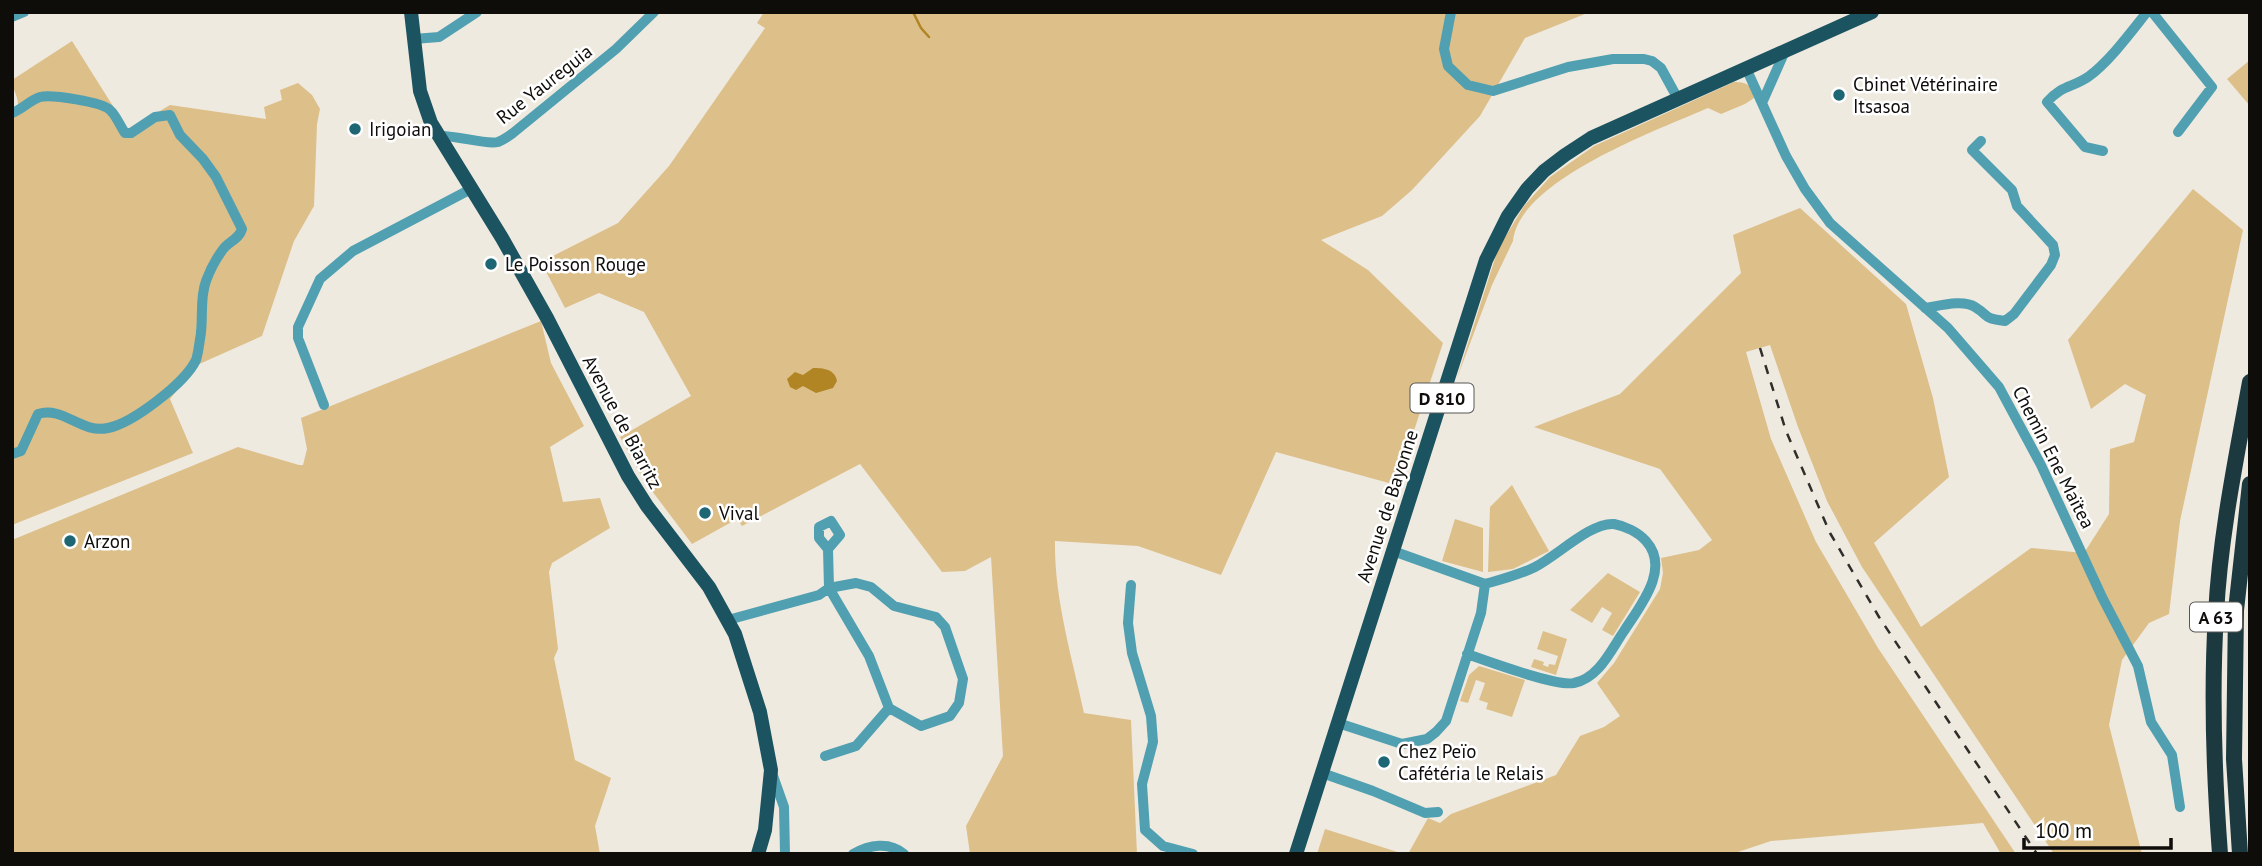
<svg xmlns="http://www.w3.org/2000/svg" width="2262" height="866" font-family="'PT Sans',sans-serif">
	<style>
		.green { fill: #ddbf8a }
		.water { fill: #b18424 }
		.lines { fill: none; stroke-linecap: round; stroke-linejoin: round }
		.stream { stroke: #b18424; stroke-width: 2.5 }
		.minor { stroke: #51a0b1; stroke-width: 10 }
		.major { stroke: #1b5460; stroke-width: 14 }
		.highway { stroke: #1c393f; stroke-width: 16 }
		.rail { stroke: #302e2a; stroke-width: 2.5; stroke-dasharray: 9 9; stroke-linecap: butt }
		.poi-dot { fill: #1e6674; stroke: #fff; stroke-width: 2.5 }
		.labels { text-anchor: middle; dominant-baseline: central; stroke-width: 5; stroke-linejoin: round; paint-order: stroke }
		.shield { fill: #fff; stroke: #575654; stroke-width: 2 }
		.shield-label { font-size: 18px; font-weight: bold; fill: #0f0d0a }
		.street-label { font-size: 19px; fill: #0f0d0a; stroke: #fff }
		.poi-label { font-size: 19px; fill: #0f0d0a; stroke: #fff; text-anchor: start }
	</style>
	<rect width="100%" height="100%" fill="#efeae0"/>
	<path class="green" d="M764,12H1590L1525,38L1480,116L1412,190L1382,216L1321,240L1368,270L1443,343L1396,485L1276,452L1221,575L1138,546L1055,541C1054,598 1072,657 1084,713L1131,720L1137,854H970L966,826L1003,756L991,557L965,571L942,572L860,464L742,526L737,519L692,544L643,479L620,437L691,396L644,312L599,293L565,308L541,262L618,223L669,166L765,28L757,23Z
		M72,41L128,130L170,105L266,119L264,107L282,100L280,90L298,83L312,95L320,109L317,124L314,206L294,241L262,336L197,365L170,399L193,453L12,525V109L18,105C18,95 12,89 12,80Z
		M2250,60V106L2227,79Z
		M1734,82C1747,82 1752,85 1754,98L1745,104L1721,114L1708,108C1658,130 1519,180 1513,241L1492,285L1457,378L1498,249L1524,206L1550,177L1594,146Z
		M2193,189L2243,230L2180,521L2169,614L2149,623L2122,660L2109,725L2142,854H2054L1862,567L1827,501L1798,427L1770,345L1746,352L1771,439L1816,542L1878,648L2016,854H2001L1983,823L1771,841L1732,854H1408L1428,818L1440,823L1451,814L1556,775L1580,736L1604,727L1620,716L1597,683L1614,663L1660,589L1663,573L1661,558L1699,550L1712,540L1660,469L1534,427L1620,394L1741,273L1733,235L1800,208L1906,304L1933,398L1949,477L1874,543L1921,627L2031,548L2084,553L2109,514L2110,449L2134,442L2146,395L2125,384L2091,409L2068,340Z
		M541,321L551,363L584,426L550,447L563,502L600,498L610,528L552,563L549,572L558,649L554,658L575,760L611,778L595,826L600,854H12V540L238,447L299,465H303L307,449L301,418Z
		M1512,485L1549,551L1513,569L1488,572L1490,507Z
		M1455,519L1483,528V572L1442,561Z
		M1608,573L1640,592L1613,636L1602,630L1612,613L1602,607L1592,623L1570,610Z
		M1543,631L1567,639L1556,675L1531,667L1534,659L1544,662L1543,665L1548,667L1549,664L1555,665L1558,656L1537,649Z
		M1479,666L1525,680L1512,717L1486,709L1488,703L1479,700L1485,683L1476,680L1468,703L1460,701L1469,675Z
		M1325,829L1404,854H1317Z"/>
	<path class="water" d="M813,368C823,368 835,369 837,381L833,388L816,393L803,386L796,390L790,387L787,379L795,372L803,375Z"/>
	<g class="lines">
		<path class="stream" d="M913,12L921,28L929,37"/>
		<path class="minor" d="M1451,12L1444,49L1448,66L1468,85L1493,91L1568,67L1613,59H1644L1652,61L1661,68L1678,99
			M2152,12L2212,87L2178,132
			M12,17L24,12
			M414,39L439,37L477,12
			M1746,68L1786,156L1805,189L1830,223L1948,328L1999,387L2041,465L2102,597L2138,666L2151,722L2172,755L2180,807
			M1762,103L1785,51
			M12,113C23,109 30,100 40,97C51,94 102,102 110,110C116,115 120,126 125,133H131L155,117L170,115L180,135L203,159L216,177L242,229C239,239 230,241 224,248C217,257 210,270 206,281C199,300 204,320 200,339C199,346 198,354 196,360C185,383 133,423 108,428C81,434 64,406 38,414L21,451L12,454
			M439,136C457,135 485,145 498,142C503,140 509,136 513,133L616,49L654,12
			M2103,151L2085,147L2047,102C2062,85 2071,88 2088,77C2109,62 2131,32 2147,12
			M1925,308C1939,306 1963,299 1975,307C1991,317 1982,318 2005,321L2014,314L2051,265L2055,255L2053,245L2017,206L2012,190L1972,150L1981,141
			M324,405L298,338V327L320,279L353,251L471,189
			M1131,585L1128,623L1132,653L1151,716L1153,742L1142,784L1145,830L1163,846L1193,854
			M728,620L819,595L829,588L828,549L840,535L831,521L819,527V538L828,549
			M1467,654C1487,661 1557,687 1574,683C1599,678 1611,650 1624,631C1640,606 1671,569 1646,541C1638,532 1625,526 1614,524C1591,522 1557,556 1535,567C1519,575 1503,579 1485,584
			M1338,723L1402,744L1427,739L1436,732L1446,721L1481,613L1485,584L1393,551
			M825,756L856,746L889,708L869,656L829,588L856,583L871,587L894,606L936,617L945,627L963,679L959,703L950,716L921,726L889,708
			M772,773L784,807L785,854
			M1322,773L1373,791L1425,813L1438,812
			M853,854C869,845 889,841 904,854"/>
		<path class="major" d="M411,12L420,91L431,123L502,238L547,318L628,476L647,506L709,587L735,634L760,712L771,770L765,830L758,854
			M1296,854L1486,260L1508,216L1527,189L1544,171L1565,155L1591,138L1872,12"/>
		<path class="highway" d="M2220,854C2214,774 2211,694 2216,614C2220,536 2236,459 2250,382
			M2240,854L2234,759L2236,610L2250,484"/>
		<path class="rail" d="M1760,348L1786,431L1830,533L1879,617L2037,854"/>
	</g>
	<g class="poi-dot">
		<circle cx="1839" cy="95" r="7"/>
		<circle cx="355" cy="129" r="7"/>
		<circle cx="491" cy="264" r="7"/>
		<circle cx="705" cy="513" r="7"/>
		<circle cx="70" cy="541" r="7"/>
		<circle cx="1384" cy="762" r="7"/>
	</g>
	<g class="labels">
		<g class="shield">
			<rect x="1410.5" y="383.5" width="63" height="29" rx="5"/>
			<rect x="2190" y="602.5" width="52" height="29" rx="5"/>
		</g>
		<g class="shield-label">
			<text x="1442" y="398">D 810</text>
			<text x="2216" y="617">A 63</text>
		</g>
		<g class="street-label">
			<text transform="translate(544 84) rotate(-38)">Rue Yaureguia</text>
			<text transform="translate(623 422) rotate(62)">Avenue de Biarritz</text>
			<text transform="translate(2054 457) rotate(63)">Chemin Ene Maïtea</text>
			<text transform="translate(1387 506) rotate(-72)">Avenue de Bayonne</text>
		</g>
		<g class="poi-label">
			<text x="1853" y="84">Cbinet Vétérinaire<tspan x="1853" dy="22">Itsasoa</tspan></text>
			<text x="369" y="129">Irigoian</text>
			<text x="505" y="264">Le Poisson Rouge</text>
			<text x="719" y="513">Vival</text>
			<text x="84" y="541">Arzon</text>
			<text x="1398" y="751">Chez Peïo<tspan x="1398" dy="22">Cafétéria le Relais</tspan></text>
		</g>
	</g>
	<rect width="2262" height="866" fill="none" stroke="#0f0d0a" stroke-width="28"/>
	<path d="M2024 838v10h147v-10" fill="none" stroke="#0f0d0a" stroke-width="3.5"/>
	<text x="2035" y="838" font-size="21" fill="#0f0d0a" stroke="#ffffff" stroke-width="5" paint-order="stroke">100 m</text>
</svg>
